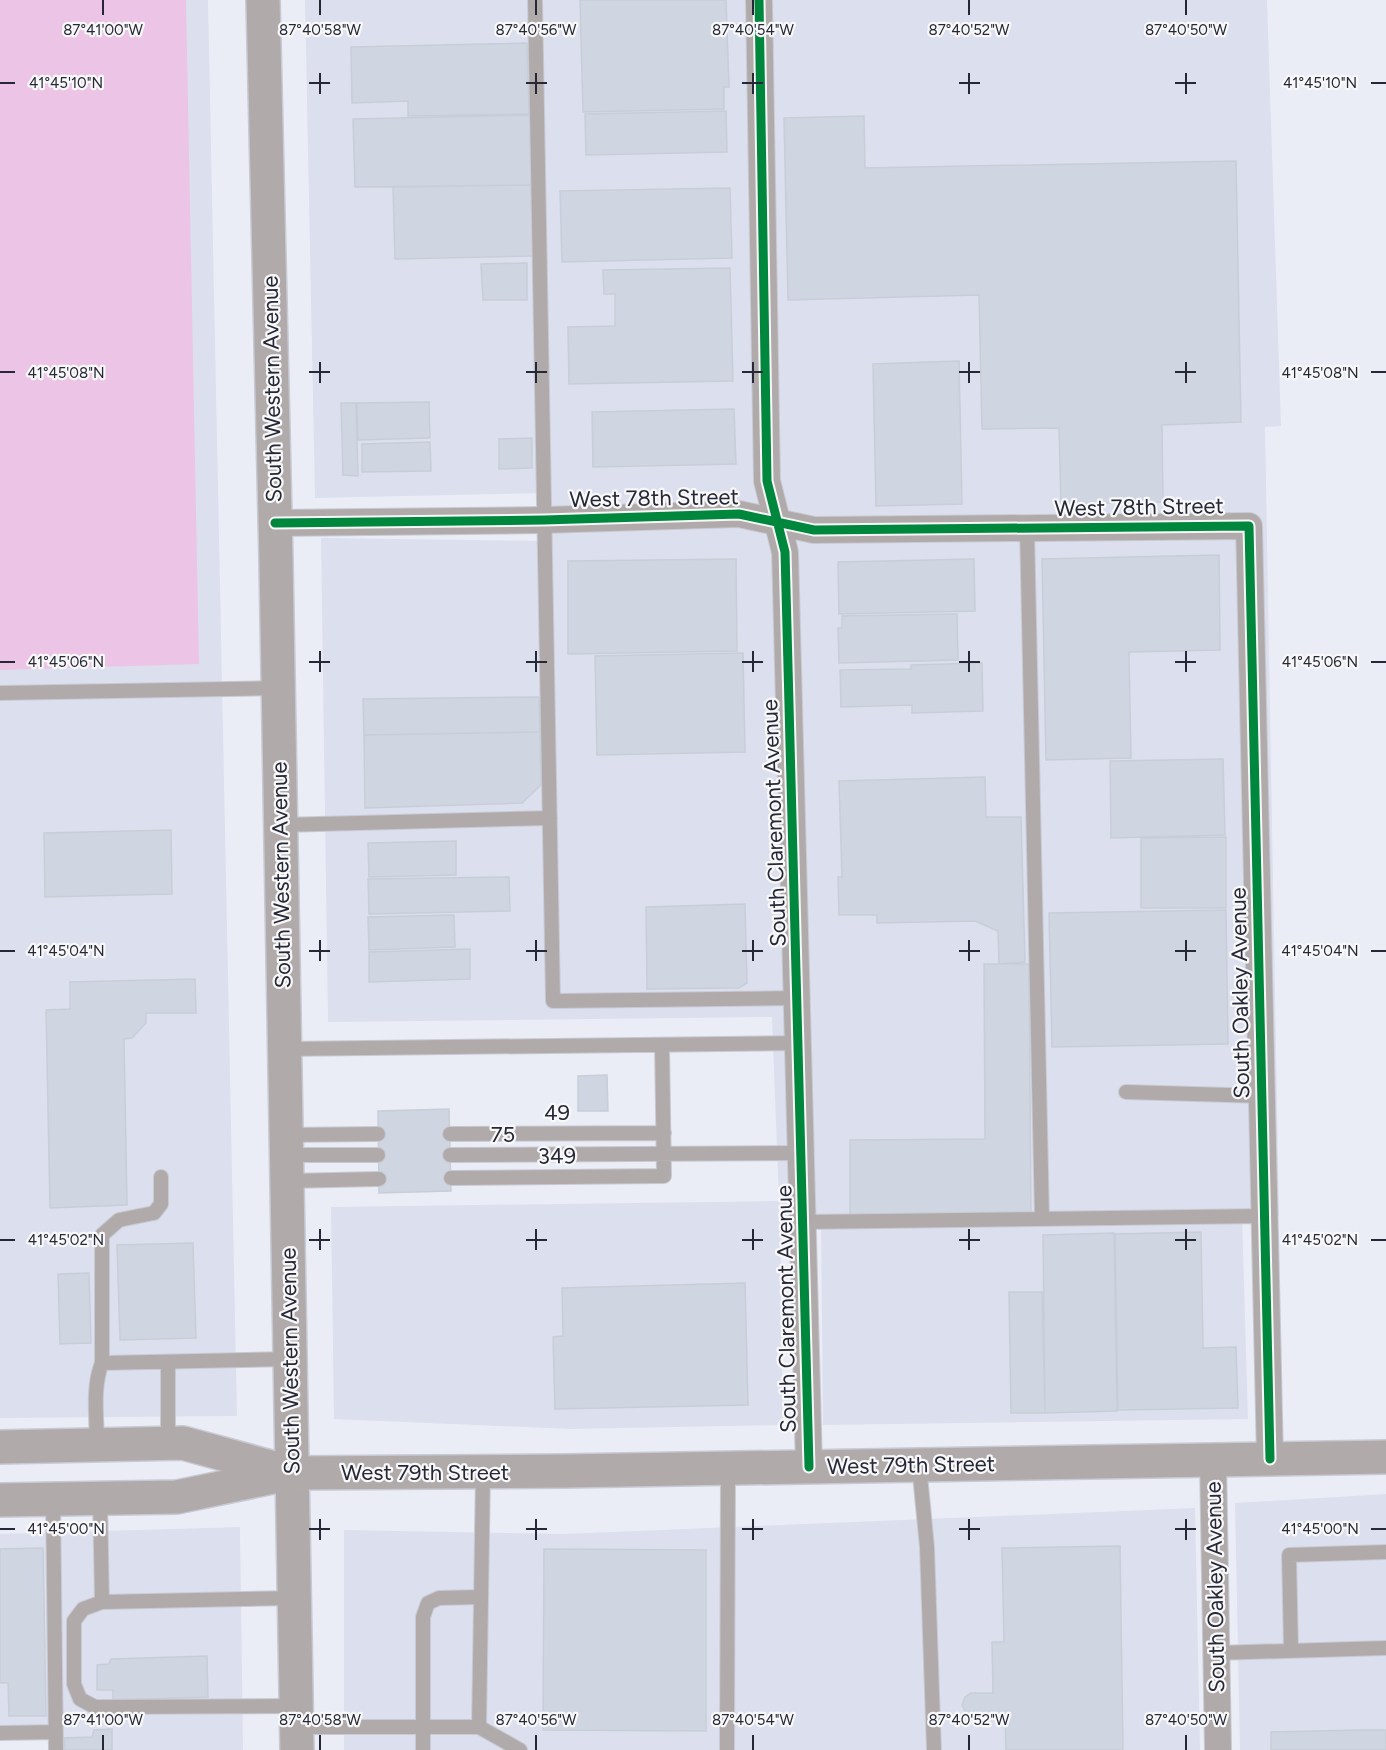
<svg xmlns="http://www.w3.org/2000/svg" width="1386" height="1750" font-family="Figtree,sans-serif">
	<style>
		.built { fill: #dcdfee }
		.green { fill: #ecc5e6 }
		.building { fill: #cfd5e1; stroke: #c8ced8; stroke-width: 1.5 }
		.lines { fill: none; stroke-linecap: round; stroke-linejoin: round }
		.lane-casing { stroke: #c8cad3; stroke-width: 16 }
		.street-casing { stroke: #c8cad3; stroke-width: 28 }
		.secondary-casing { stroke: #c8cad3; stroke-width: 36 }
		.lane { stroke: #b0abaa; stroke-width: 14 }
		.street { stroke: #b0abaa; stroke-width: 26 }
		.secondary { stroke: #b0aaaa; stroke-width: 33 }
		.cycleway-casing { stroke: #f8f8f8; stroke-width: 13 }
		.cycleway { stroke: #00873e; stroke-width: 9 }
		.ticks { fill: none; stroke: #262838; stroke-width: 2 }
		.labels { text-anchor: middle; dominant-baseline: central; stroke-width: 4.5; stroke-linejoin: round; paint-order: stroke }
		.street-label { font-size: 22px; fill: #262838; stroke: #f8f8f8 }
		.ticks-label { font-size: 15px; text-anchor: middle; fill: #262838; stroke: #f8f8f8; stroke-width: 4.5; stroke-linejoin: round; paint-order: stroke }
	</style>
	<rect width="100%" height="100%" fill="#ebedf6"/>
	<path class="built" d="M0,0H208L237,1416L0,1418Z
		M305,0H1267L1281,426L1265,427L1279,1216L1242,1217L1248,1419L823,1425L821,1222L780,1220L783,1425L570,1429L334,1419L331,1207L779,1201L772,1017L328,1022L321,538L544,541L543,493L315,498Z
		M1386,1494V1750H1240L1235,1503Z
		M1195,1508L1200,1750H344V1530L564,1534Z
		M240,1527L243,1750H56L55,1733H0V1534Z"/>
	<path class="green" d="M0,0H186L199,664L0,670Z"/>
	<path class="building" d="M580,0H726L729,87H724V109L583,112Z
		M527,43L529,114L408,116V101L352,103L351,47Z
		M726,111L727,152L586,155L585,114Z
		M530,115L531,185L355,187L353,119Z
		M864,116L865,168L1236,161L1241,422L1162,425L1163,502L1061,504L1059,428L982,429L979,295L788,300L784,118Z
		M531,185L533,256L395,259L393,187Z
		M730,188L732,258L562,262L560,191Z
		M527,263V300H483L481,264Z
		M730,268L733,381L569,384L568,327L615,326V294H604L603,270Z
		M959,361L962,504L876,506L873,364Z
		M429,402L430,438L358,440L357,403Z
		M341,403H356L358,476L343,475Z
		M734,409L736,464L593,467L592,412Z
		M532,438V468L499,469V439Z
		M430,442L431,471L362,472V444Z
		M1219,555L1220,650L1129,652L1131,758L1046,760L1042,559Z
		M736,559L737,651L568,654V561Z
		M974,559L975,611L839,614L838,562Z
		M957,614L958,660L839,663L838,628H842V616Z
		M743,653L745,752L597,755L595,656Z
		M982,663L983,711L912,713V705L841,707L840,670L911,669V665Z
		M539,697L540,732L364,735L363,699Z
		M540,732L541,785L522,803L365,808L364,735Z
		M1223,759L1225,835L1111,838L1110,761Z
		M985,777L986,817H1021L1025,962L999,964L998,931L975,921L877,923V915H839L838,877H842L839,781Z
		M171,830L172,894L45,897L44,833Z
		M1226,837V908H1141V838Z
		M456,841V875L369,877L368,843Z
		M509,877L510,911L369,914L368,879Z
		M745,904L747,983L739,988L647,989L646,907Z
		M1226,910L1228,1044L1052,1047L1049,913Z
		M454,915L455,947L369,950L368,917Z
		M470,949V979L369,982V952Z
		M984,964H1029L1031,1213L850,1214V1140L985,1139Z
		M195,979L196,1013H146V1023L132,1038L124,1039L127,1205L50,1208L46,1010L70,1009V982Z
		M607,1075L608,1111H578V1076Z
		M449,1109L451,1191L379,1193L378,1111Z
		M1201,1232L1203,1348L1236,1347L1238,1408L1118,1410L1115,1234Z
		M1114,1233L1117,1411L1045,1413L1043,1235Z
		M193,1243L196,1338L120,1340L117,1245Z
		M89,1273L91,1343L60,1344L58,1274Z
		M745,1283L748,1405L555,1409L553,1337L563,1336L562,1288Z
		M1009,1292H1042L1045,1413H1011Z
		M1120,1546L1123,1750H1006L1005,1715L971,1716L965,1711L962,1705L965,1697L971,1693H993L992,1642H1004L1002,1548Z
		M43,1548L46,1716H9L8,1683H0V1549Z
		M544,1549L706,1550V1731L543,1730Z
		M207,1656L208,1697L113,1700V1690H97V1665L109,1664L111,1659Z
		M112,1729V1750H65L64,1738L92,1737L94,1730Z
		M1361,1730H1386V1750H1271V1732Z"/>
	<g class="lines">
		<g class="lane-casing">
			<path id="lane" d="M535,0L553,1001L798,998
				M1027,528L1042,1218
				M0,693L278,688
				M281,825L550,818
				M285,1049L799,1043
				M1126,1092L1262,1096
				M450,1134L664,1133
				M286,1135L378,1134
				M286,1155H378
				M450,1155L802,1153
				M451,1178L664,1176L662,1045
				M287,1181L379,1179
				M804,1222L1265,1216
				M168,1362V1443
				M102,1363V1235L119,1220L154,1213L161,1204V1177
				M97,1445C97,1419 92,1387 102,1363L290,1359
				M919,1465L927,1547L934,1750
				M483,1472L479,1727L520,1750
				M100,1498L102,1602L295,1598
				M53,1499L56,1750
				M102,1602L83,1609L74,1621V1684L80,1699L95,1707L296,1706
				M1291,1650L1289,1555L1386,1552
				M1216,1653L1386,1648
				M297,1727H479
				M0,1733L55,1732
				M423,1750V1617L428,1603L439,1598L481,1597
				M727,1750L728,1469"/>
		</g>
		<g class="street-casing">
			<path id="street" d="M759,0L767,481L785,552L809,1467
				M275,523L544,520L739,514L814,530L1249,526L1270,1459
				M1213,1460L1218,1750"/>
		</g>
		<g class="secondary-casing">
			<path id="secondary" d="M263,0L276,561L297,1750
				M0,1447L183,1443L285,1471
				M0,1500L177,1497L292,1473L566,1471L1386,1457"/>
		</g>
		<use href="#lane" class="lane"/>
		<use href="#street" class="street"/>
		<use href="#secondary" class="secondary"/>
		<g class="cycleway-casing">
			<path id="cycleway" d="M759,0L767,481L785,552L809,1467
				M275,523L544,520L739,514L814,530L1249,526L1270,1459"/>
		</g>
		<use href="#cycleway" class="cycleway"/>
	</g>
	<path class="ticks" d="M103,0V15M320,0V15M536,0V15M753,0V15M969,0V15M1186,0V15M320,73V94M536,73V94M753,73V94M969,73V94M1186,73V94M0,83H15M309,83H330M526,83H547M742,83H763M959,83H980M1175,83H1196M1371,83H1386M320,362V383M536,362V383M753,362V383M969,362V383M1186,362V383M0,372H15M309,372H330M526,372H547M742,372H763M959,372H980M1175,372H1196M1371,372H1386M320,651V672M536,651V672M753,651V672M969,651V672M1186,651V672M0,662H15M309,662H330M526,662H547M742,662H763M959,662H980M1175,662H1196M1371,662H1386M320,940V961M536,940V961M753,940V961M969,940V961M1186,940V961M0,951H15M309,951H330M526,951H547M742,951H763M959,951H980M1175,951H1196M1371,951H1386M320,1229V1250M536,1229V1250M753,1229V1250M969,1229V1250M1186,1229V1250M0,1240H15M309,1240H330M526,1240H547M742,1240H763M959,1240H980M1175,1240H1196M1371,1240H1386M320,1519V1540M536,1519V1540M753,1519V1540M969,1519V1540M1186,1519V1540M0,1529H15M309,1529H330M526,1529H547M742,1529H763M959,1529H980M1175,1529H1196M1371,1529H1386M103,1735V1750M320,1735V1750M536,1735V1750M753,1735V1750M969,1735V1750M1186,1735V1750"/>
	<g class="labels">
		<g class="street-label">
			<text transform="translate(272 389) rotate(-91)">South Western Avenue</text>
			<text transform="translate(654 498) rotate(-1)">West 78th Street</text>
			<text transform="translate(1139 507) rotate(-1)">West 78th Street</text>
			<text transform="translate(774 823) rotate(-92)">South Claremont Avenue</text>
			<text transform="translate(281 875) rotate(-91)">South Western Avenue</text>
			<text transform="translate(1240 993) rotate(-91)">South Oakley Avenue</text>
			<text x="557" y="1112">49</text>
			<text x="503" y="1134">75</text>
			<text transform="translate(557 1156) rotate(-1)">349</text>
			<text transform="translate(786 1309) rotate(-91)">South Claremont Avenue</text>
			<text transform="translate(290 1361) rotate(-91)">South Western Avenue</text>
			<text transform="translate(911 1465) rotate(-1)">West 79th Street</text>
			<text x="425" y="1472">West 79th Street</text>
			<text transform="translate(1215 1587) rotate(-91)">South Oakley Avenue</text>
		</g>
	</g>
	<g class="ticks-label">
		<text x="103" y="35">87°41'00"W</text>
		<text x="320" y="35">87°40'58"W</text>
		<text x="536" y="35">87°40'56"W</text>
		<text x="753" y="35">87°40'54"W</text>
		<text x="969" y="35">87°40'52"W</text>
		<text x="1186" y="35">87°40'50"W</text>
		<text x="66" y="88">41°45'10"N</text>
		<text x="1320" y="88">41°45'10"N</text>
		<text x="66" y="378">41°45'08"N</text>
		<text x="1320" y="378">41°45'08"N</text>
		<text x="66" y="667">41°45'06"N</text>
		<text x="1320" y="667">41°45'06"N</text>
		<text x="66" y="956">41°45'04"N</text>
		<text x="1320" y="956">41°45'04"N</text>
		<text x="66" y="1245">41°45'02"N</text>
		<text x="1320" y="1245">41°45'02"N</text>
		<text x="66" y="1534">41°45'00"N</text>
		<text x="1320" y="1534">41°45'00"N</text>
		<text x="103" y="1725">87°41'00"W</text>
		<text x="320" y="1725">87°40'58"W</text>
		<text x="536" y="1725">87°40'56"W</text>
		<text x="753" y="1725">87°40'54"W</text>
		<text x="969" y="1725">87°40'52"W</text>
		<text x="1186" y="1725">87°40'50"W</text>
	</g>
</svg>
